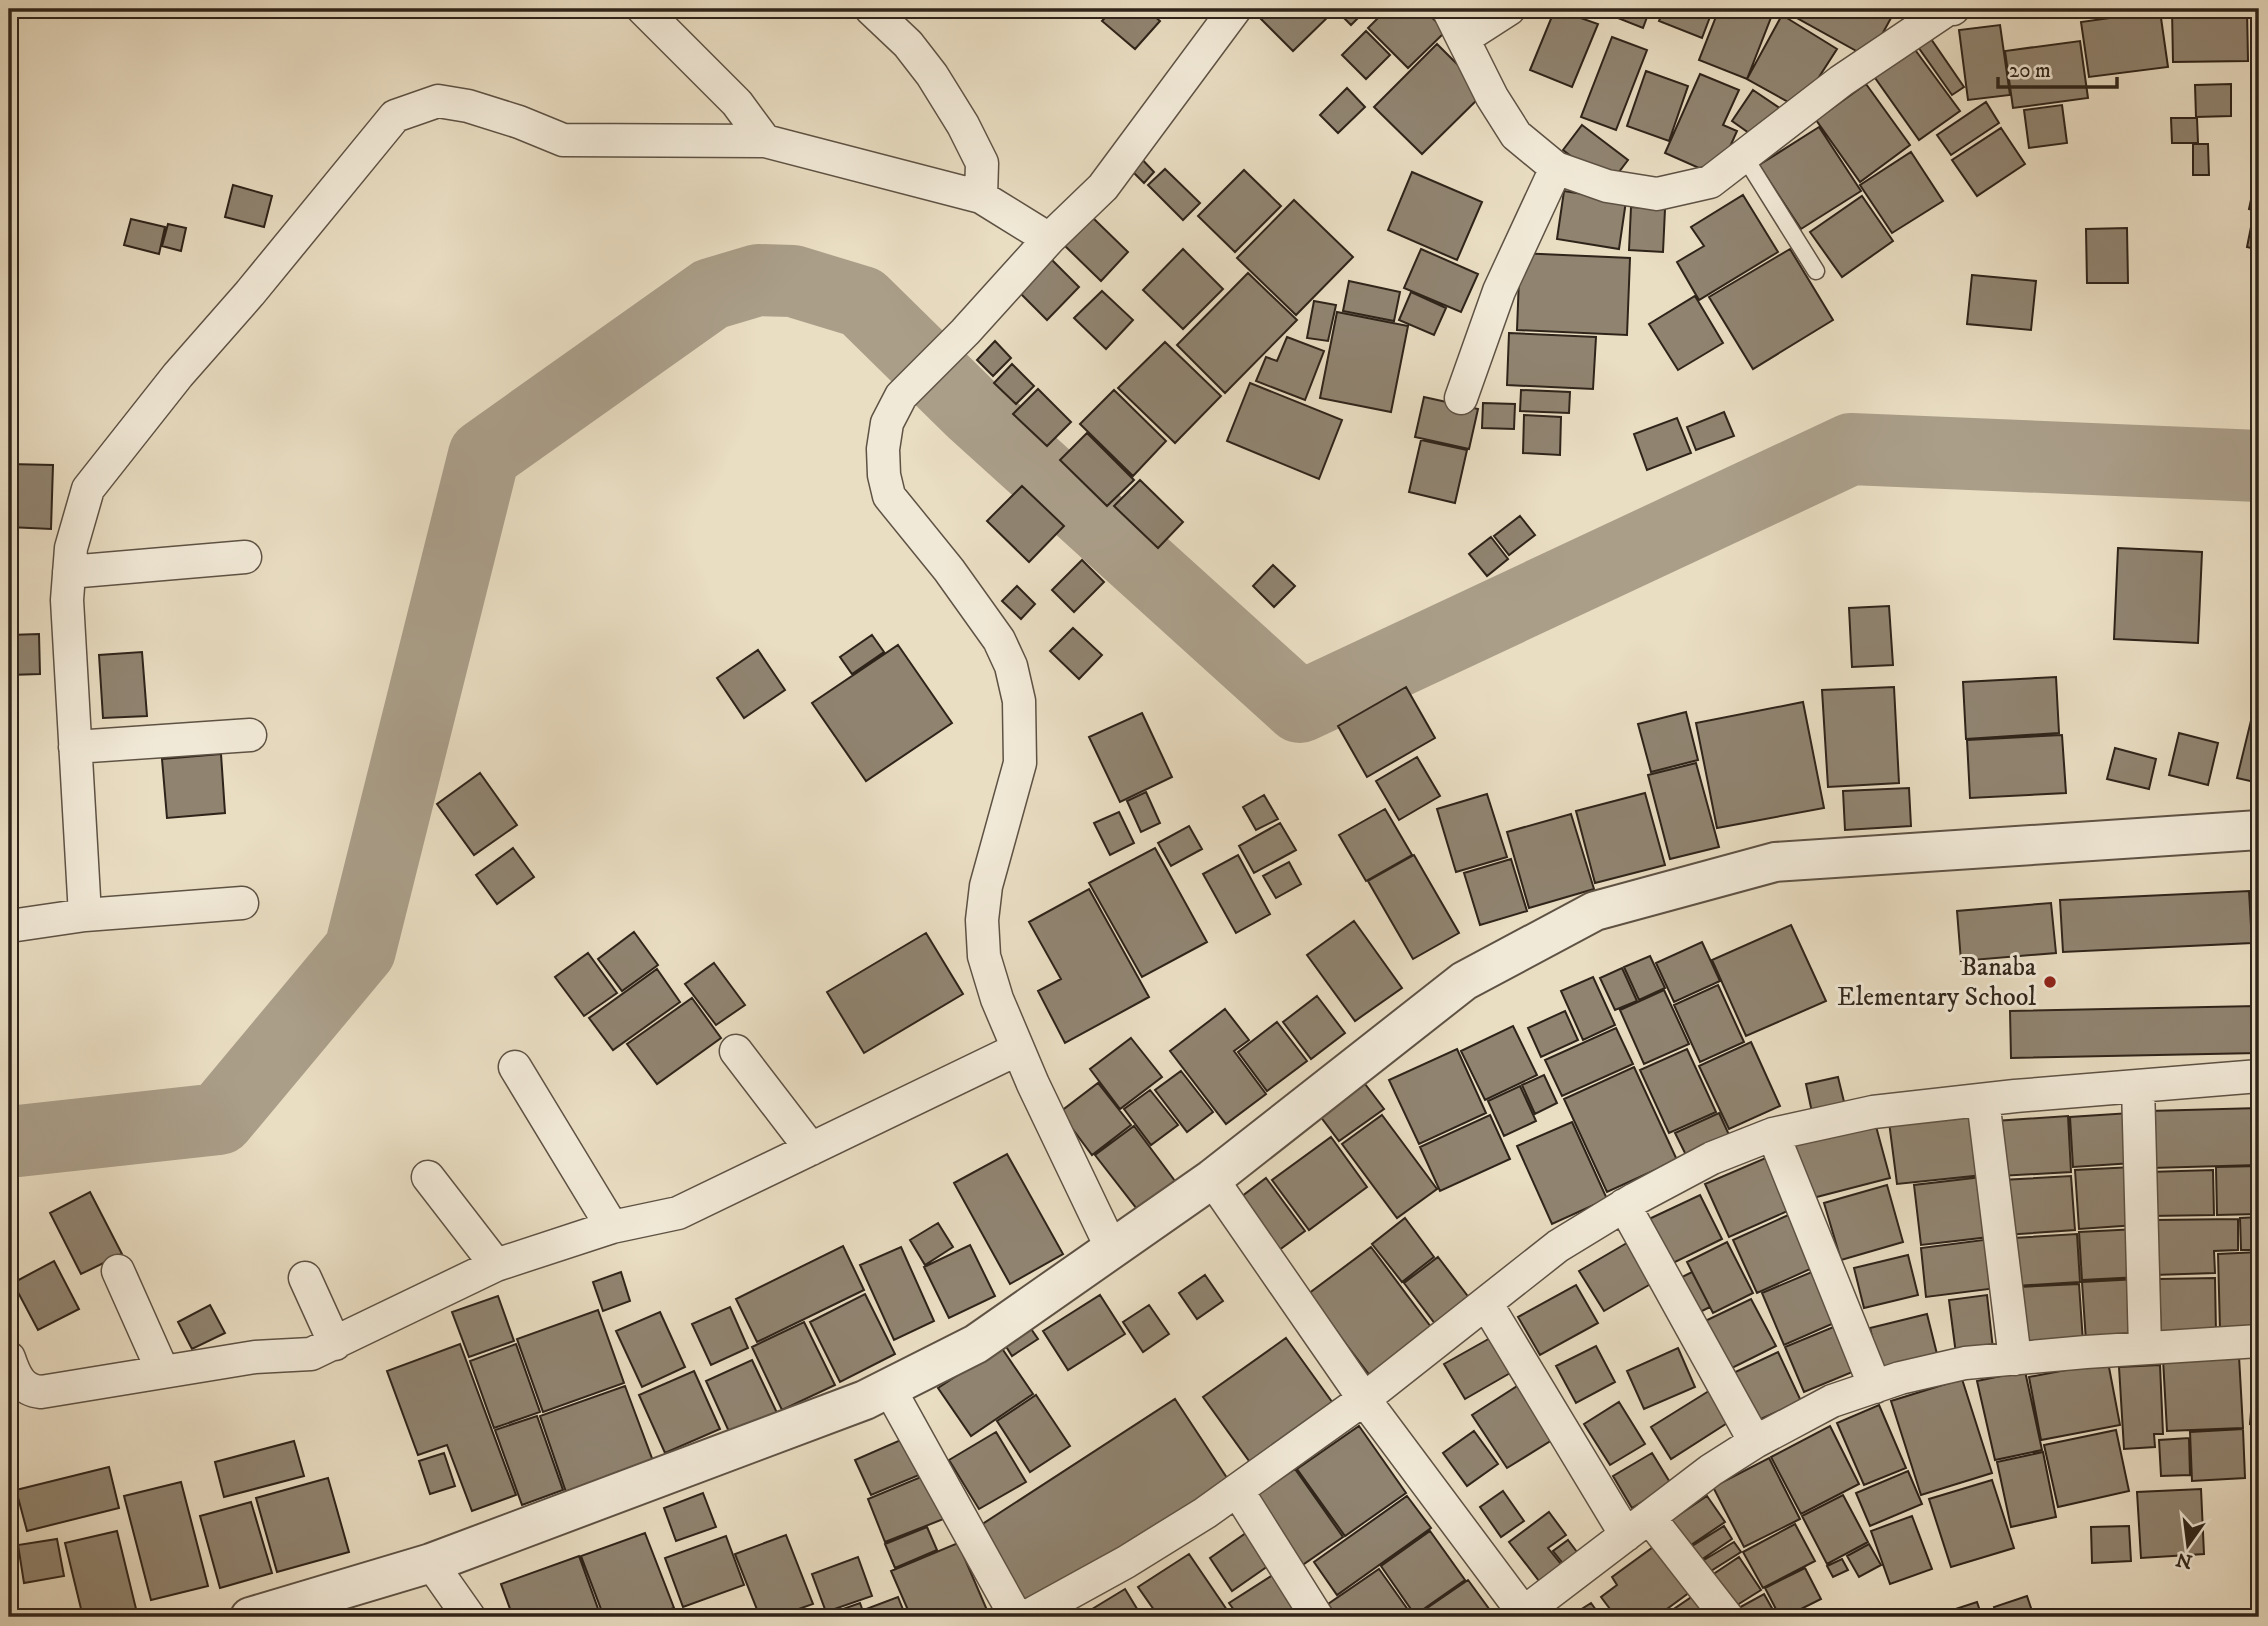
<svg xmlns="http://www.w3.org/2000/svg" width="2268" height="1626" font-family="'IM FELL DW Pica',serif">
	<style>
		.lines { fill: none; stroke-linecap: round; stroke-linejoin: round }
		.river { stroke: #aa9e89; stroke-width: 72 }
		.building { fill: #908471; stroke: #2f241a; stroke-width: 2 }
		.service-casing { stroke: #5e5244; stroke-width: 19 }
		.minor-casing { stroke: #5e5244; stroke-width: 35 }
		.tertiary-casing { stroke: #5e5244; stroke-width: 42 }
		.service { stroke: #f1e9d7; stroke-width: 16 }
		.minor { stroke: #f1e9d7; stroke-width: 32 }
		.tertiary { stroke: #f1e9d7; stroke-width: 38 }
		.poi-dot { fill: #8f2418; stroke: #f1e9d7; stroke-width: 2.5 }
		.labels { text-anchor: middle; dominant-baseline: central; stroke-width: 6; stroke-linejoin: round; paint-order: stroke }
		.poi-label { font-size: 26px; fill: #2f241a; stroke: #f1e9d7; text-anchor: end }
	</style>
	<rect width="100%" height="100%" fill="#e9ddc2"/>
	<filter id="stains"><feTurbulence type="fractalNoise" baseFrequency=".00286" numOctaves="4"/><feColorMatrix values="0 0 0 0 .2 0 0 0 0 .09 0 0 0 0 .02 0 0 0 .5 -.17"/></filter>
	<radialGradient id="worn" r=".72"><stop offset=".6" stop-color="#630" stop-opacity="0"/><stop offset="1" stop-color="#630" stop-opacity=".3"/></radialGradient>
	<g class="lines">
		<path class="river" d="M9,1142L219,1119L360,950L484,455L711,294L758,280L793,281L862,302L973,411L1300,707L1851,449L2259,466"/>
	</g>
	<path class="building" d="M1113,9H1146L1160,21L1135,49L1102,21Z
		M1251,9H1332L1334,11L1293,51Z
		M1335,9H1367L1351,25Z
		M1387,9H1423L1446,31L1408,68L1368,28Z
		M1555,9L1598,24L1572,87L1530,70Z
		M1606,9H1650L1643,28L1605,13Z
		M1664,9H1713L1702,38L1659,21Z
		M1719,9H1755L1772,15L1747,79L1699,60Z
		M1802,9H1896L1869,58L1797,18Z
		M2172,9H2247L2248,61L2173,62Z
		M2160,11L2168,67L2089,77L2081,22Z
		M1782,15L1837,49L1799,108L1747,79Z
		M2000,25L2010,95L1968,100L1959,30Z
		M1366,31L1390,55L1366,79L1342,55Z
		M1929,36L1964,87L1952,95L1916,44Z
		M1612,37L1647,50L1616,130L1581,117Z
		M2080,41L2088,98L2013,108L2005,51Z
		M1437,44L1485,92L1422,154L1374,107Z
		M1913,47L1960,111L1919,140L1873,75Z
		M1646,71L1688,86L1669,141L1627,126Z
		M1700,74L1739,90L1723,125L1737,131L1717,176L1665,153Z
		M1866,84L1910,145L1860,182L1816,120Z
		M2231,84V116L2196,117L2195,85Z
		M1347,88L1365,107L1338,133L1320,115Z
		M1753,90L1781,109L1759,140L1732,121Z
		M1986,102L1999,123L1951,155L1937,135Z
		M2062,105L2067,143L2029,148L2024,110Z
		M2171,118H2197L2198,143H2172Z
		M1582,125L1628,160L1609,185L1563,150Z
		M1819,127L1861,191L1801,229L1759,165Z
		M2001,128L2025,164L1977,196L1952,160Z
		M2193,144H2208L2209,175H2193Z
		M1911,152L1943,201L1892,233L1860,185Z
		M1138,155L1154,172L1144,183L1127,166Z
		M2259,163V212L2249,209Z
		M1165,169L1200,203L1183,220L1148,185Z
		M1244,170L1281,206L1235,252L1198,216Z
		M1412,172L1482,202L1457,260L1388,230Z
		M233,185L272,196L264,227L225,217Z
		M1564,191L1626,201L1619,249L1557,239Z
		M1743,195L1778,252L1699,300L1677,262L1704,246L1691,227Z
		M1862,196L1893,241L1842,277L1810,232Z
		M1294,200L1353,257L1296,315L1237,258Z
		M1631,207L1665,209L1663,252L1629,250Z
		M1093,218L1128,252L1101,281L1065,246Z
		M131,219L165,227L159,254L124,245Z
		M2252,222L2259,224V250L2247,247Z
		M168,224L186,228L181,251L162,246Z
		M2127,228L2128,283H2087L2086,229Z
		M1183,249L1223,289L1183,329L1143,290Z
		M1421,249L1478,274L1461,312L1404,288Z
		M1790,249L1833,320L1753,369L1709,297Z
		M1520,253L1630,258L1627,335L1517,330Z
		M1051,259L1079,287L1047,320L1019,292Z
		M1248,273L1297,320L1225,393L1177,345Z
		M1972,275L2036,281L2031,330L1967,324Z
		M1349,281L1400,292L1394,321L1343,311Z
		M1102,291L1133,320L1106,349L1074,318Z
		M1411,292L1446,308L1434,335L1399,320Z
		M1695,296L1723,343L1678,370L1649,324Z
		M1314,301L1336,305L1328,341L1307,338Z
		M1337,312L1408,326L1391,412L1320,398Z
		M1509,333L1596,337L1593,389L1507,385Z
		M1287,337L1324,351L1305,400L1256,381L1266,357L1277,361Z
		M995,341L1011,358L993,376L977,360Z
		M1165,342L1221,396L1175,443L1118,388Z
		M1012,364L1034,386L1016,404L994,383Z
		M1250,383L1342,420L1319,479L1227,441Z
		M1038,389L1071,422L1047,446L1013,414Z
		M1114,390L1166,441L1133,476L1080,424Z
		M1521,390L1570,392L1569,413L1520,411Z
		M1424,397L1478,409L1469,449L1415,437Z
		M1483,403L1515,404L1514,429L1482,428Z
		M1724,412L1734,436L1696,450L1687,427Z
		M1524,415L1561,417L1560,455L1523,453Z
		M1677,418L1691,453L1647,470L1634,434Z
		M1087,433L1134,480L1107,506L1060,460Z
		M1421,440L1467,450L1455,503L1409,492Z
		M9,464L53,465L51,529L9,527Z
		M1140,480L1183,522L1158,548L1114,506Z
		M1022,486L1064,526L1029,562L987,521Z
		M1520,516L1535,535L1509,555L1494,536Z
		M1491,537L1508,559L1487,576L1469,554Z
		M2118,548L2202,552L2198,643L2114,639Z
		M1082,560L1104,582L1074,612L1052,590Z
		M1273,565L1295,586L1274,607L1253,586Z
		M1017,586L1035,604L1021,619L1002,601Z
		M1889,606L1893,665L1852,667L1849,608Z
		M1073,628L1102,655L1079,679L1050,651Z
		M39,634L40,674L9,675V635Z
		M872,635L884,652L852,674L840,657Z
		M898,645L952,723L866,781L812,703Z
		M758,650L785,690L744,718L717,678Z
		M142,652L147,716L103,718L99,655Z
		M2056,677L2059,733L1966,739L1963,682Z
		M1406,687L1435,738L1367,777L1338,726Z
		M1894,687L1899,783L1828,787L1822,690Z
		M2256,700L2259,701V783L2237,778Z
		M1803,702L1824,808L1717,828L1696,723Z
		M1686,712L1698,760L1651,772L1638,724Z
		M1142,713L1172,777L1120,802L1089,737Z
		M2179,733L2218,743L2208,785L2169,775Z
		M2062,735L2066,793L1970,798L1967,740Z
		M2115,748L2156,759L2149,789L2107,779Z
		M221,754L225,813L167,818L162,759Z
		M1417,757L1440,796L1399,820L1376,781Z
		M1696,763L1719,847L1670,859L1648,775Z
		M480,773L517,825L474,855L437,804Z
		M1909,788L1911,826L1845,830L1843,791Z
		M1146,792L1160,823L1141,832L1127,801Z
		M1645,793L1665,865L1595,883L1576,811Z
		M1487,794L1507,857L1456,872L1437,809Z
		M1264,795L1278,819L1256,830L1243,807Z
		M1385,809L1412,855L1366,881L1339,835Z
		M1119,812L1134,843L1110,855L1094,823Z
		M1571,814L1594,889L1529,908L1507,832Z
		M1280,823L1296,850L1254,873L1239,846Z
		M1189,826L1202,849L1171,866L1158,843Z
		M513,848L534,877L497,904L476,875Z
		M1155,848L1207,942L1142,977L1089,883Z
		M1238,855L1270,914L1236,933L1203,874Z
		M1414,855L1459,933L1413,959L1368,881Z
		M1511,859L1527,911L1480,925L1464,873Z
		M1289,862L1301,884L1276,898L1263,876Z
		M1089,889L1149,997L1065,1043L1038,991L1061,979L1029,922Z
		M2249,891L2252,943L2063,952L2060,900Z
		M2051,903L2056,953L1961,961L1957,911Z
		M1354,921L1402,988L1355,1021L1307,955Z
		M1791,925L1826,1001L1746,1036L1712,960Z
		M634,932L658,965L622,991L598,959Z
		M926,933L963,994L864,1053L827,992Z
		M1702,942L1720,981L1674,1002L1656,963Z
		M588,953L617,993L584,1016L555,977Z
		M1650,956L1665,988L1639,1000L1624,967Z
		M714,963L745,1005L716,1025L685,984Z
		M1622,968L1637,1001L1615,1010L1600,978Z
		M657,969L680,1002L613,1050L589,1018Z
		M1593,977L1615,1025L1583,1040L1561,991Z
		M1718,985L1744,1042L1700,1062L1674,1005Z
		M1664,990L1689,1044L1644,1064L1620,1010Z
		M1317,996L1345,1033L1311,1059L1283,1022Z
		M692,998L721,1038L657,1084L627,1044Z
		M2257,1006L2258,1053L2011,1058L2010,1011Z
		M1225,1009L1249,1040L1234,1051L1266,1094L1226,1124L1170,1051Z
		M1565,1011L1578,1040L1541,1057L1528,1028Z
		M1277,1022L1307,1061L1267,1091L1238,1052Z
		M1513,1026L1537,1075L1485,1100L1461,1051Z
		M1616,1028L1633,1064L1562,1096L1545,1060Z
		M1131,1038L1162,1077L1120,1109L1090,1069Z
		M1751,1042L1780,1106L1729,1129L1699,1066Z
		M1457,1049L1486,1113L1419,1144L1389,1080Z
		M1687,1049L1716,1112L1669,1133L1640,1070Z
		M1634,1067L1677,1160L1607,1192L1564,1099Z
		M1181,1071L1213,1112L1187,1132L1155,1090Z
		M1544,1075L1557,1103L1535,1114L1522,1085Z
		M1838,1077L1846,1110L1813,1117L1806,1084Z
		M1362,1080L1384,1109L1339,1141L1317,1112Z
		M1098,1083L1131,1125L1092,1155L1060,1112Z
		M1520,1086L1536,1121L1504,1136L1488,1101Z
		M1150,1090L1178,1125L1151,1145L1124,1109Z
		M2259,1108V1165L2151,1168L2149,1111Z
		M1975,1112L1983,1175L1897,1184L1889,1122Z
		M1719,1113L1730,1137L1687,1157L1675,1133Z
		M2130,1113L2133,1163L2073,1167L2070,1117Z
		M1382,1115L1437,1189L1397,1218L1342,1144Z
		M1490,1115L1510,1159L1440,1191L1420,1147Z
		M2068,1116L2071,1172L1999,1176L1995,1121Z
		M1874,1119L1890,1178L1809,1199L1794,1140Z
		M1572,1122L1607,1199L1552,1224L1517,1146Z
		M1134,1126L1175,1181L1137,1209L1095,1155Z
		M1331,1137L1367,1187L1309,1230L1272,1180Z
		M1007,1154L1063,1254L1010,1284L954,1183Z
		M1768,1157L1792,1209L1729,1237L1705,1184Z
		M2259,1166V1214L2217,1215L2216,1167Z
		M2133,1167L2136,1225L2079,1229L2075,1170Z
		M2213,1170L2214,1215L2150,1216L2149,1172Z
		M2071,1176L2075,1230L2005,1235L2002,1180Z
		M1982,1177L1989,1237L1921,1245L1914,1185Z
		M1266,1178L1305,1231L1275,1253L1237,1200Z
		M1887,1185L1903,1242L1841,1260L1824,1203Z
		M90,1192L122,1254L81,1274L50,1213Z
		M1700,1195L1722,1239L1671,1264L1649,1219Z
		M1795,1212L1819,1265L1757,1293L1733,1240Z
		M2259,1217V1250H2241L2240,1218Z
		M1405,1218L1434,1257L1402,1282L1372,1244Z
		M2238,1219V1250L2214,1251L2215,1273L2154,1275L2153,1220Z
		M938,1223L953,1247L925,1265L910,1240Z
		M2137,1229L2140,1277L2082,1280L2079,1232Z
		M2077,1234L2080,1282L2016,1286L2014,1238Z
		M1637,1237L1661,1278L1604,1311L1579,1271Z
		M1991,1239L1997,1288L1926,1297L1921,1248Z
		M1727,1242L1753,1293L1713,1313L1687,1262Z
		M970,1245L995,1296L949,1318L924,1267Z
		M843,1246L864,1290L757,1342L736,1299Z
		M901,1247L934,1321L894,1340L860,1265Z
		M1371,1247L1434,1331L1371,1377L1308,1294Z
		M2259,1252V1329L2220,1330L2218,1254Z
		M1908,1255L1918,1295L1864,1308L1854,1268Z
		M1438,1257L1470,1299L1436,1325L1404,1283Z
		M54,1261L79,1309L38,1330L13,1283Z
		M1819,1269L1841,1320L1784,1345L1762,1293Z
		M621,1272L630,1301L603,1311L593,1282Z
		M1692,1272L1710,1307L1688,1318L1670,1283Z
		M1205,1275L1223,1301L1197,1319L1179,1293Z
		M2215,1278L2216,1334L2161,1335L2159,1279Z
		M2138,1279L2142,1338L2086,1341L2082,1282Z
		M2079,1284L2083,1342L2023,1345L2019,1287Z
		M1576,1285L1598,1323L1540,1355L1518,1317Z
		M865,1294L895,1354L840,1382L810,1322Z
		M1100,1295L1125,1334L1068,1370L1043,1331Z
		M1987,1295L1993,1349L1956,1354L1949,1300Z
		M498,1296L514,1341L469,1357L452,1312Z
		M1751,1299L1776,1346L1726,1371L1701,1323Z
		M210,1305L225,1333L192,1349L178,1322Z
		M1149,1305L1169,1334L1143,1352L1123,1322Z
		M730,1307L748,1348L711,1365L692,1324Z
		M598,1310L624,1383L543,1412L517,1339Z
		M660,1312L685,1367L642,1387L616,1331Z
		M1927,1314L1938,1358L1881,1372L1870,1328Z
		M804,1322L835,1385L782,1410L752,1347Z
		M1027,1323L1038,1339L1012,1356L1002,1340Z
		M1843,1323L1862,1368L1804,1392L1785,1347Z
		M1492,1337L1512,1372L1465,1399L1444,1364Z
		M1286,1338L1335,1406L1252,1465L1203,1397Z
		M460,1344L516,1495L472,1511L447,1445L418,1455L387,1371Z
		M516,1344L540,1412L494,1428L470,1361Z
		M1596,1346L1615,1382L1576,1403L1556,1366Z
		M1001,1347L1033,1394L971,1436L938,1388Z
		M1678,1348L1695,1387L1644,1409L1627,1371Z
		M2256,1350H2259V1425L2250,1424Z
		M1778,1352L1801,1401L1752,1423L1729,1375Z
		M2239,1356L2243,1428L2167,1431L2163,1359Z
		M752,1360L778,1415L731,1436L706,1381Z
		M2108,1362L2120,1425L2041,1440L2029,1377Z
		M2160,1365L2163,1434H2154L2155,1447L2124,1449L2119,1367Z
		M694,1371L720,1429L665,1453L639,1395Z
		M2025,1371L2042,1450L1995,1460L1977,1381Z
		M1962,1379L1992,1473L1921,1495L1891,1401Z
		M1522,1383L1557,1437L1507,1468L1472,1415Z
		M625,1386L653,1461L566,1492L540,1416Z
		M1712,1389L1732,1420L1671,1459L1651,1427Z
		M1036,1395L1070,1446L1030,1472L997,1421Z
		M1175,1399L1231,1484L1024,1617L967,1534Z
		M1619,1402L1645,1444L1610,1465L1584,1424Z
		M1879,1405L1906,1468L1864,1485L1837,1423Z
		M537,1416L563,1490L522,1505L495,1430Z
		M1359,1426L1406,1493L1345,1536L1297,1469Z
		M1830,1426L1859,1484L1801,1514L1771,1457Z
		M2243,1429L2245,1478L2192,1481L2190,1432Z
		M2116,1430L2129,1491L2058,1507L2044,1445Z
		M1474,1431L1498,1464L1467,1486L1443,1453Z
		M996,1432L1026,1482L979,1509L949,1460Z
		M2189,1438L2190,1475L2161,1476L2159,1440Z
		M903,1439L919,1475L871,1495L855,1460Z
		M294,1441L304,1476L224,1497L215,1462Z
		M2043,1452L2056,1517L2011,1527L1997,1462Z
		M444,1453L455,1486L430,1494L419,1461Z
		M1652,1453L1671,1484L1632,1508L1613,1476Z
		M1769,1458L1800,1519L1744,1547L1713,1487Z
		M109,1467L119,1508L27,1531L16,1490Z
		M1295,1469L1343,1537L1301,1566L1253,1497Z
		M1908,1471L1922,1504L1870,1526L1856,1493Z
		M928,1474L946,1518L885,1542L868,1499Z
		M328,1478L349,1552L277,1572L256,1498Z
		M1992,1480L2014,1548L1951,1567L1929,1499Z
		M181,1482L208,1586L151,1600L124,1496Z
		M2201,1489L2204,1554L2141,1558L2137,1492Z
		M1503,1491L1524,1521L1501,1537L1480,1507Z
		M703,1493L716,1527L676,1541L664,1508Z
		M1843,1495L1868,1542L1827,1564L1802,1516Z
		M1407,1496L1431,1528L1337,1595L1314,1562Z
		M1707,1496L1725,1522L1685,1549L1667,1523Z
		M251,1502L272,1573L220,1588L200,1516Z
		M1549,1512L1566,1535L1548,1548L1568,1573L1546,1590L1509,1542Z
		M1912,1516L1932,1569L1890,1584L1871,1531Z
		M1795,1524L1815,1561L1763,1588L1743,1552Z
		M1724,1526L1732,1539L1698,1562L1689,1548Z
		M2129,1526L2131,1561L2092,1563L2091,1527Z
		M927,1527L937,1550L895,1568L885,1544Z
		M117,1531L138,1617H83L65,1543Z
		M1430,1531L1465,1580L1415,1615L1381,1566Z
		M645,1533L674,1608L648,1617H604L581,1556Z
		M1246,1533L1268,1566L1232,1591L1210,1558Z
		M786,1535L813,1604L776,1617H760L735,1554Z
		M726,1536L744,1585L683,1607L665,1558Z
		M57,1539L64,1576L24,1583L18,1545Z
		M1568,1540L1580,1556L1565,1566L1553,1551Z
		M1734,1542L1741,1552L1706,1574L1699,1563Z
		M958,1543L990,1617H911L891,1571Z
		M1869,1544L1881,1565L1859,1577L1847,1556Z
		M1656,1545L1690,1592L1656,1617H1616L1601,1597L1617,1585L1612,1577Z
		M1189,1554L1227,1610L1216,1617H1159L1138,1587Z
		M579,1556L601,1617H513L501,1584Z
		M858,1557L872,1596L826,1612L812,1574Z
		M1739,1557L1761,1590L1734,1607L1712,1575Z
		M1842,1559L1848,1570L1833,1577L1827,1566Z
		M1805,1568L1821,1599L1785,1617H1780L1765,1588Z
		M1379,1569L1411,1614L1407,1617H1337L1328,1604Z
		M1279,1571L1309,1617H1239L1229,1603Z
		M1468,1580L1495,1617H1414Z
		M1125,1589L1142,1617H1079Z
		M1764,1594L1777,1617H1739L1735,1610Z
		M1693,1596L1707,1617H1662Z
		M2027,1596L2034,1617H1998L1994,1607Z
		M898,1597L906,1617H869L866,1609Z
		M1977,1602L1982,1617H1948L1946,1612Z
		M860,1603L865,1617H839L837,1611Z
		M1591,1603L1601,1617H1569Z"/>
	<g class="lines">
		<g class="service-casing">
			<path id="service" d="M1744,156L1816,271"/>
		</g>
		<g class="minor-casing">
			<path id="minor" d="M643,9L737,103L765,141
				M871,9L908,44L932,75L963,125L982,163L981,197
				M1448,9L1492,97L1516,135L1556,168L1607,186L1657,194L1710,182L1841,81L1948,9H1953
				M1464,38L1509,9
				M1461,398L1499,291L1556,168
				M69,572L245,557
				M75,747L250,735
				M85,915L67,600L71,548L88,489L178,375L250,293L395,116L438,101L468,106L519,122L563,140L765,141L981,197L1049,239
				M10,926L85,915L242,903
				M736,1051L811,1149
				M515,1067L612,1227
				M2138,1086L2145,1348
				M1983,1100L2015,1359
				M1773,1134L1875,1387
				M428,1177L496,1265
				M1212,1179L1364,1399L1523,1612
				M1624,1205L1755,1442
				M1112,1249L1033,1084L997,999L984,956L982,920L986,886L1020,763L1019,701L1011,666L999,640L949,570L889,496L884,475L883,449L887,423L901,396L965,332L1049,239L1103,187L1235,9
				M118,1271L163,1372
				M305,1278L335,1344
				M1486,1303L1626,1535
				M9,1358C15,1376 21,1390 41,1392L255,1357L311,1354L496,1265L612,1227L678,1213L1018,1049
				M889,1388L1016,1617
				M1237,1490L1317,1617
				M1649,1517L1727,1617
				M431,1563L469,1617
				M1026,1617L1126,1562L1205,1513L1364,1399L1558,1246L1635,1199L1712,1158L1773,1134L1873,1112L2015,1096L2259,1076
				M1518,1617L1711,1470L1755,1442L1832,1401L1900,1378L1965,1363L2086,1352L2259,1341"/>
		</g>
		<g class="tertiary-casing">
			<path id="tertiary" d="M250,1617L431,1563L865,1400L976,1344L1212,1179L1464,981L1595,911L1775,862L2259,830"/>
		</g>
		<use href="#service" class="service"/>
		<use href="#minor" class="minor"/>
		<use href="#tertiary" class="tertiary"/>
	</g>
	<circle class="poi-dot" cx="2050" cy="982" r="7"/>
	<g class="labels">
		<g class="poi-label">
			<text x="2036" y="967">Banaba<tspan x="2036" dy="30">Elementary School</tspan></text>
		</g>
	</g>
	<rect width="2268" height="1626" fill="none" stroke="#e9ddc2" stroke-width="35"/>
	<rect x="10" y="10" width="2247" height="1605" fill="none" stroke="#2f241a" stroke-width="3.5"/>
	<rect x="18" y="18" width="2233" height="1591" fill="none" stroke="#2f241a" stroke-width="2"/>
	<g transform="translate(2188 1545) rotate(194)" stroke="#f1e9d7" stroke-width="5" paint-order="stroke">
	<path d="M0-5L12 26L0 18L-12 26Z" fill="#2f241a"/>
	<text y="-10" font-size="19" font-weight="bold" text-anchor="middle" fill="#2f241a">N</text>
	</g>
	<path d="M1998 77v10h119v-10" fill="none" stroke="#2f241a" stroke-width="3.5"/>
	<text x="2009" y="77" font-size="21" fill="#2f241a" stroke="#f1e9d7" stroke-width="5" paint-order="stroke">20 m</text>
	<rect width="100%" height="100%" filter="url(#stains)"/>
	<rect width="100%" height="100%" fill="url(#worn)"/>
</svg>
